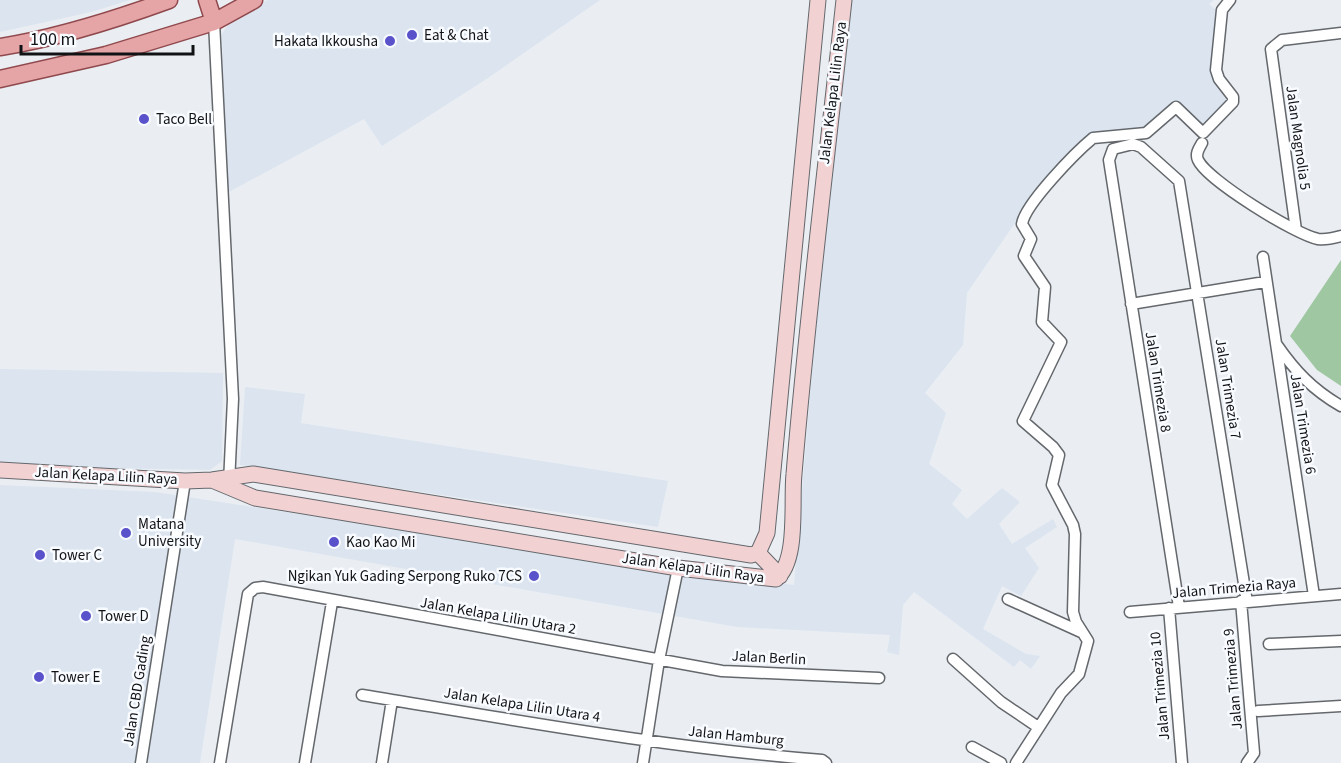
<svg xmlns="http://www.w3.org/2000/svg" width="1341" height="763" font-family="'Source Sans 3',sans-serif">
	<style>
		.built { fill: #dbe4ef }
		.green { fill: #9fc7a1 }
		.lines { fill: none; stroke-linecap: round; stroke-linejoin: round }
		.street-casing { stroke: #64686c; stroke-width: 13 }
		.secondary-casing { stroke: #64686c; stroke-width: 17 }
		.primary-casing { stroke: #8f494d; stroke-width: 19 }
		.street { stroke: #fff; stroke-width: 10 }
		.secondary { stroke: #f2d1d3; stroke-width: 15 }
		.primary { stroke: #e5a4a6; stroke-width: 16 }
		.poi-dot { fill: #5a52ca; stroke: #f8fbff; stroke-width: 2 }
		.labels { text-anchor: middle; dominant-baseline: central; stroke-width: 5; stroke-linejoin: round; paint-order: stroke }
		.poi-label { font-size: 15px; fill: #111214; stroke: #f8fbff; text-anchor: start }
		.street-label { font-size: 15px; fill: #111214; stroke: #f8fbff }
	</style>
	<rect width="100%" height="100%" fill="#eaeef3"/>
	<path class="built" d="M0,0H130L91,12L0,32Z
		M268,0H600L488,78L382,146L364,119L227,193L222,34L231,20Z
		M850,0H1214L1209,4L1216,10L1211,73L1233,97L1201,130L1174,103L1146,132L1097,137L1032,198L967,293L963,345L925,393L946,413L929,464L962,490L952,504L967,519L1002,488L1020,502L999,524L1012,544L1053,519L1057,527L1025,548L1039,568L1021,596L1002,586L983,629L1026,654L1040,656L1031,669L1020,660L1014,667L914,592L903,605L899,655L887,652L890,635L737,627L235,539L200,763H0V485L155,492L663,570L794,585L814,349Z
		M0,369L223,373L222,461L210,470L0,466Z
		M245,387L305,394L301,423L668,481L658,527L240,465Z"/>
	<path class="green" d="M1341,260V386L1317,370L1290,336Z"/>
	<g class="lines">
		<g class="street-casing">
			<path id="street" d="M214,22L233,399L229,483
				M1202,143C1199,148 1195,154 1198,160C1207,180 1296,235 1318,239C1326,240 1334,238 1341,236
				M1296,230L1271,49L1282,40L1341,33
				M1263,257L1314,596
				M1131,304L1265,282
				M1277,345C1295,371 1313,390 1341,406
				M1008,599L1081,632
				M1241,601L1254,753L1247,763
				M1179,607L1109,160L1113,149L1133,144L1141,147L1179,181L1247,602
				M1169,608L1182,763
				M1130,612L1341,594
				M1269,644L1341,641
				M953,659L1001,702L1038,727
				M362,695C515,720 668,748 822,760L826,763
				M1258,711L1341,706
				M972,747L1001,763
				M141,763L185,481
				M220,763L248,594L255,588L263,587L722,671L879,678
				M305,763L332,602
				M382,763L392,700
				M643,763L659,660L678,568
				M1016,763L1061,693L1079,674L1088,641L1076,622L1073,612L1075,534L1073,525L1052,485L1059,455L1053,447L1023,421L1061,342L1042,322L1045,287L1024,256L1031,239L1022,224C1025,204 1076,152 1093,138L1146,133L1176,107L1203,133L1233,102V97L1219,79L1216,70L1222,10L1230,0"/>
		</g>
		<g class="secondary-casing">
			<path id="secondary" d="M0,470L185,481L212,480L253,474L751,555L758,553L767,533L818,0
				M212,480L255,498L678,568L776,579C799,561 791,501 794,474C807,316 827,158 844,0
				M758,553L780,576"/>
		</g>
		<g class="primary-casing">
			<path id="primary" d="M207,0L214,22
				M0,47C58,38 114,20 169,0
				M0,79L106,55L214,22L254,0"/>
		</g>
		<use href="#street" class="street"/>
		<use href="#secondary" class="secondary"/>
		<use href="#primary" class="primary"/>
	</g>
	<g class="poi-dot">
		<circle cx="412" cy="35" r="6"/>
		<circle cx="390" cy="41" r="6"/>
		<circle cx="144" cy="119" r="6"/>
		<circle cx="126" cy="533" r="6"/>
		<circle cx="334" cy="542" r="6"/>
		<circle cx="40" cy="555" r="6"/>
		<circle cx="534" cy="576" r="6"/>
		<circle cx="86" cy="616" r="6"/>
		<circle cx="39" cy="677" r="6"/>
	</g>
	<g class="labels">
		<g class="poi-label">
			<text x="424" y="35">Eat &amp; Chat</text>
			<text x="378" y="41" text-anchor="end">Hakata Ikkousha</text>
			<text x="156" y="119">Taco Bell</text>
			<text x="138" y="524">Matana<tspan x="138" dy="17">University</tspan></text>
			<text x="346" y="542">Kao Kao Mi</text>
			<text x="52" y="555">Tower C</text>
			<text x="522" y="576" text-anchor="end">Ngikan Yuk Gading Serpong Ruko 7CS</text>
			<text x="98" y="616">Tower D</text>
			<text x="51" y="677">Tower E</text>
		</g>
		<g class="street-label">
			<text transform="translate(833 93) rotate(-83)">Jalan Kelapa Lilin Raya</text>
			<text transform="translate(1298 138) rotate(82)">Jalan Magnolia 5</text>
			<text transform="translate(1158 382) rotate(81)">Jalan Trimezia 8</text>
			<text transform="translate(1228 389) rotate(81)">Jalan Trimezia 7</text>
			<text transform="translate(1303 424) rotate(81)">Jalan Trimezia 6</text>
			<text transform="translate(106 476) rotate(3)">Jalan Kelapa Lilin Raya</text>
			<text transform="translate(693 568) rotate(8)">Jalan Kelapa Lilin Raya</text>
			<text transform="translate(1234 588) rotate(-5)">Jalan Trimezia Raya</text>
			<text transform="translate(498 616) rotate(10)">Jalan Kelapa Lilin Utara 2</text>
			<text transform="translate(769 658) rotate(3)">Jalan Berlin</text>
			<text transform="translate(1233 679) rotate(-95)">Jalan Trimezia 9</text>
			<text transform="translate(1160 686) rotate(-95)">Jalan Trimezia 10</text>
			<text transform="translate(137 691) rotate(-81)">Jalan CBD Gading</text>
			<text transform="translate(522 705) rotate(9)">Jalan Kelapa Lilin Utara 4</text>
			<text transform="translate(736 736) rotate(6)">Jalan Hamburg</text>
		</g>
	</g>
	<path d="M21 45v9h172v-9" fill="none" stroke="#111214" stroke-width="3"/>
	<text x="30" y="45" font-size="18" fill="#111214" stroke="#f8fbff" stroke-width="4.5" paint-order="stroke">100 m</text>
</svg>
